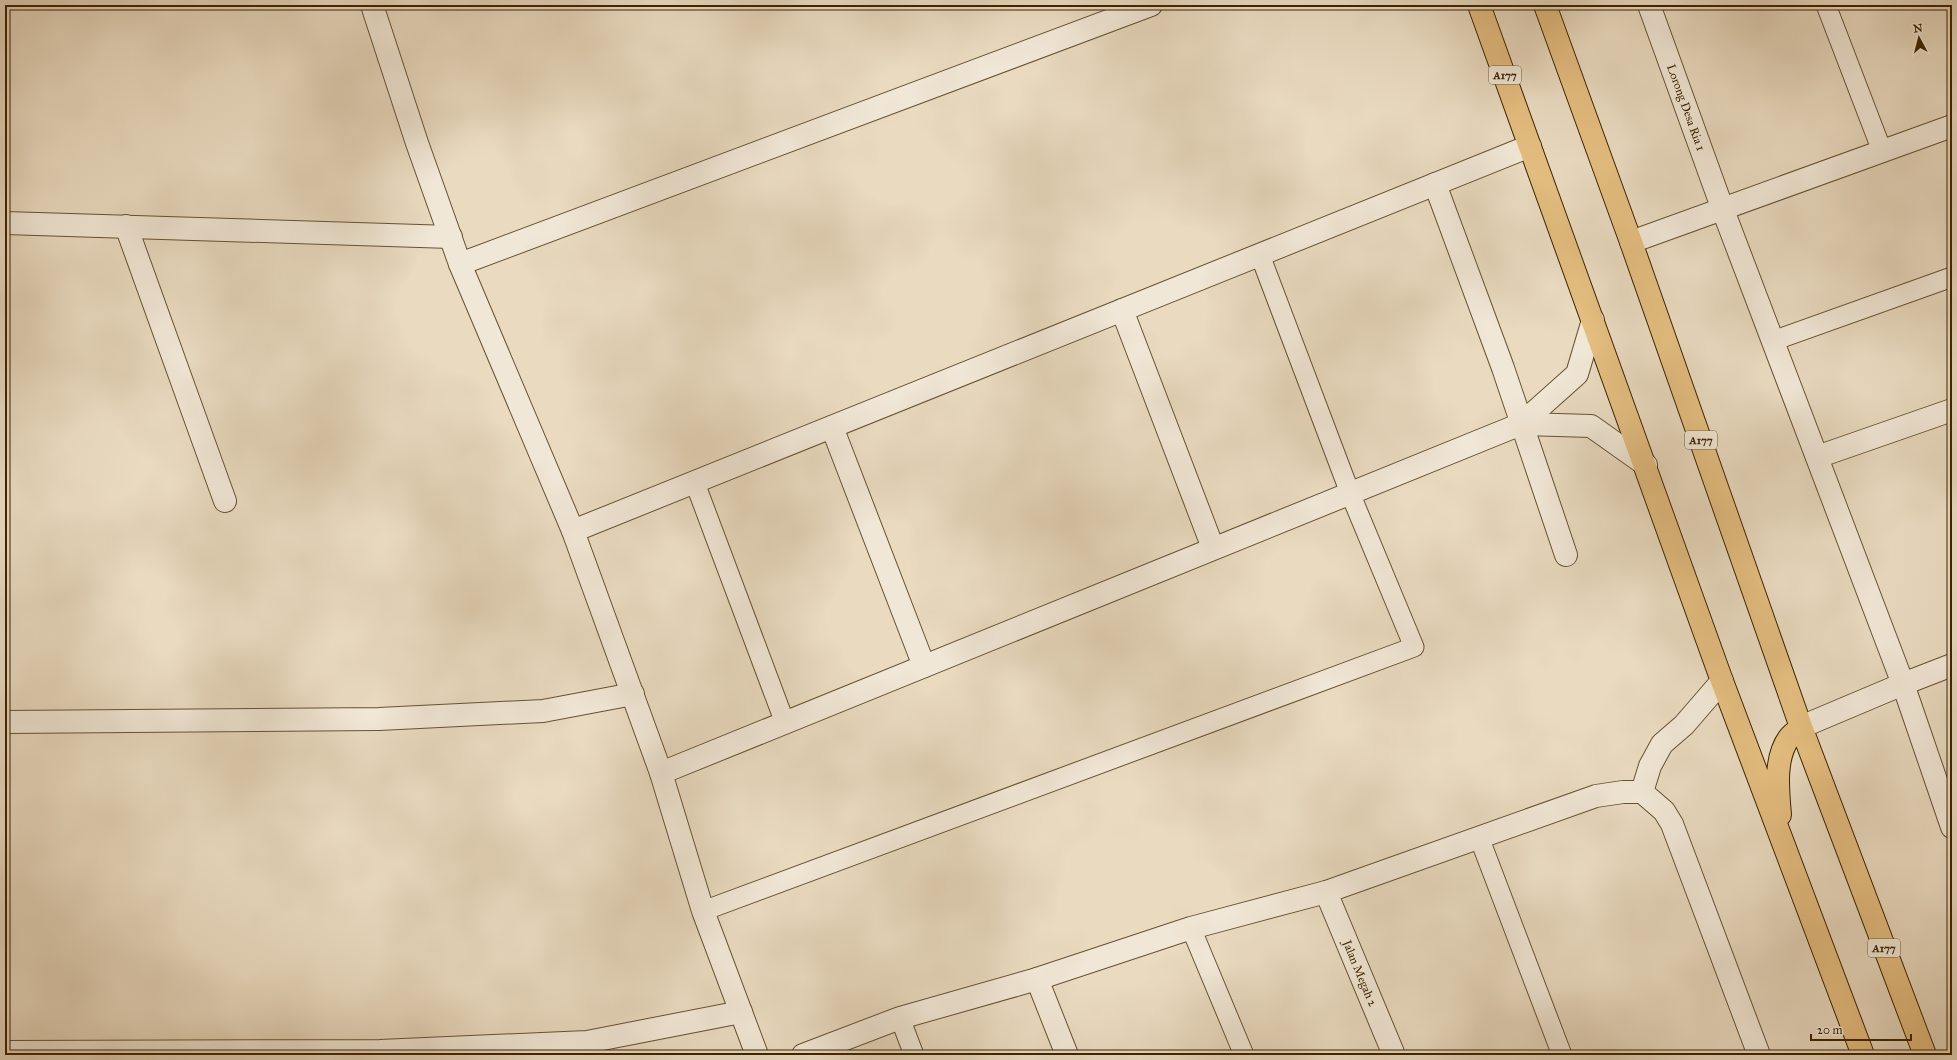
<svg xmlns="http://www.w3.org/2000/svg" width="1957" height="1060" font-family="'IM FELL Great Primer',serif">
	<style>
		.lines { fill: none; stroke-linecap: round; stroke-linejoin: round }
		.service-casing { stroke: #675232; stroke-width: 21 }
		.minor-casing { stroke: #675232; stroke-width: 24 }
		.trunk-casing { stroke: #3c2402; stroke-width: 24 }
		.service { stroke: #f1e7d6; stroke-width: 19 }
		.minor { stroke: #f1e7d6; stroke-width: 22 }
		.trunk { stroke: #e4bd80; stroke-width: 22 }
		.labels { text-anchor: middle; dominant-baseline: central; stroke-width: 4; stroke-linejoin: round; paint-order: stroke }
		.shield { fill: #f1e7d6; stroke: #725e42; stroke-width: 1 }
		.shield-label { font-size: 11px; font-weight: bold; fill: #3c2402 }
		.street-label { font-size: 12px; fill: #3c2402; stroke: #f1e7d6 }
	</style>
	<rect width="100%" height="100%" fill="#e9dac0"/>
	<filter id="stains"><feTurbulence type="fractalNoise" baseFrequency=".005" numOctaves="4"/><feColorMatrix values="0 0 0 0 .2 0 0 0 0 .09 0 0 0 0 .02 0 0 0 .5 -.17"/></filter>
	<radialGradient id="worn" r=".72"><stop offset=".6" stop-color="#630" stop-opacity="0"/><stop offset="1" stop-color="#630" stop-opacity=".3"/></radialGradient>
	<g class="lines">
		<g class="service-casing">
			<path id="service" d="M1826,5L1882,151
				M1773,341L1952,277
				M695,483L785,723
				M1479,837L1562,1055
				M703,911L1414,647L1350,493L1260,255
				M1191,928L1244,1055
				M900,1018L914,1055"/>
		</g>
		<g class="minor-casing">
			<g id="minor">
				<path d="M372,5L417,143L460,264L573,531L1530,146"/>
				<path id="s1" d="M1649,5L1723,210L1903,684L1952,827"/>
				<path d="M1435,184L1503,368L1566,555"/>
				<path d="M5,223L451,237"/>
				<path d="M126,226L225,501"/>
				<path d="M1631,242L1952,126"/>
				<path d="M460,264L1151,5"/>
				<path d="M1122,310L1213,548"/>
				<path d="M1521,424L1591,426L1646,465"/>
				<path d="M832,427L924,666"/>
				<path d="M1817,457L1952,410"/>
				<path d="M573,531L661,773L703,911L757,1055"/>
				<path d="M5,722L379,719L543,711L633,694"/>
				<path d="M1801,727L1903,684L1952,665"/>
				<path d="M661,773L1521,424L1577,374L1593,320"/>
				<path d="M1642,792L1650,766L1662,744L1684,725L1722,681"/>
				<path id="s2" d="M1326,892L1394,1055"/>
				<path d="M1037,979L1067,1055"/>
				<path d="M5,1052L380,1051L587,1042L741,1012"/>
				<path d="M803,1055L900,1018L1037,979L1191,928L1326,892L1596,796L1623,792H1642L1664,811L1672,824L1759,1055"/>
			</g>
		</g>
		<g class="trunk-casing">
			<path id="trunk" d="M1479,5L1722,681L1863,1055
				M1545,5L1631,242L1801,727L1925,1055
				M1780,815C1778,791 1774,758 1789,738C1792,734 1797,731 1801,727"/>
		</g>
		<use href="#service" class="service"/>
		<use href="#minor" class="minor"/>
		<use href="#trunk" class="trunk"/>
	</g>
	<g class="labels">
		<g class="shield">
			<rect x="1489" y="66" width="32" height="18" rx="3"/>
			<rect x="1685" y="431" width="32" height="18" rx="3"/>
			<rect x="1868" y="939" width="32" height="18" rx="3"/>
		</g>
		<g class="shield-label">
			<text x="1505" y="75">A177</text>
			<text x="1701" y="440">A177</text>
			<text x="1884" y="948">A177</text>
		</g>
		<g class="street-label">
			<text stroke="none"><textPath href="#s1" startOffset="109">Lorong Desa Ria 1</textPath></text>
			<text stroke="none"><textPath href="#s2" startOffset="88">Jalan Megah 2</textPath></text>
		</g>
	</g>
	<rect width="1957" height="1060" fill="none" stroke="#e9dac0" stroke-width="20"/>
	<rect x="6" y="6" width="1945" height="1048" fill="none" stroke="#3c2402" stroke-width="2"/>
	<rect x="10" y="10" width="1937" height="1040" fill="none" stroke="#3c2402"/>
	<g transform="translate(1919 38) rotate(353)" stroke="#f1e7d6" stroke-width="3" paint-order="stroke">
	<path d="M0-3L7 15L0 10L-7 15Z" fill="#3c2402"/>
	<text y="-6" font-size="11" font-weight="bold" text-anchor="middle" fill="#3c2402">N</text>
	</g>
	<path d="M1811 1034v6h100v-6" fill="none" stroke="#3c2402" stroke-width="2"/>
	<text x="1817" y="1034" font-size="12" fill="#3c2402" stroke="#f1e7d6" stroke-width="3" paint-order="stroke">20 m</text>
	<rect width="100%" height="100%" filter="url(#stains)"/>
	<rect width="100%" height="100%" fill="url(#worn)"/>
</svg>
